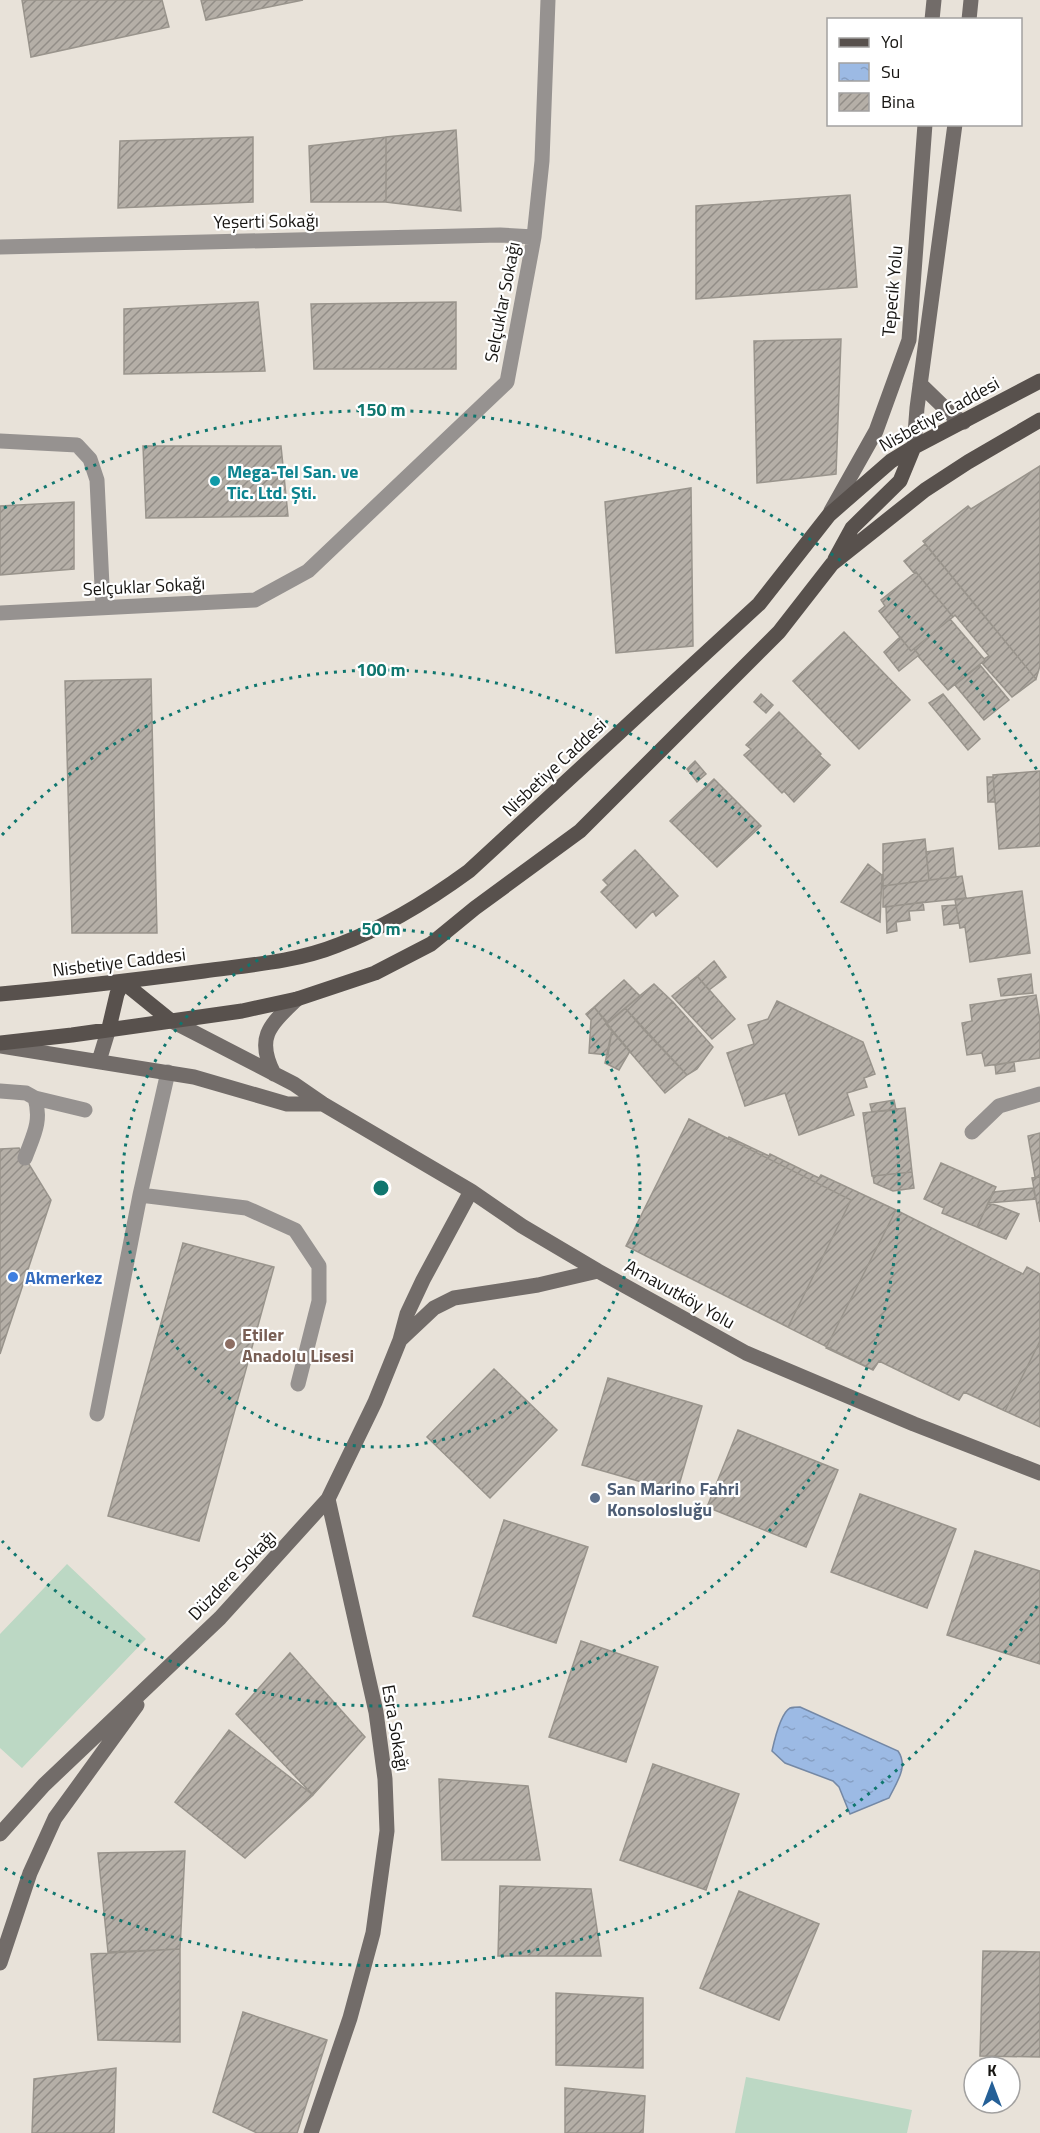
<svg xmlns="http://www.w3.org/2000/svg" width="1040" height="2133" font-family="'Titillium Web',sans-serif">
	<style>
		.pitch { fill: #bcd8c4 }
		.water { fill: url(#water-ripples); stroke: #7488a5; stroke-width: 1.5 }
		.building { fill: url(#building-hatch); stroke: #99948c; stroke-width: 1.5 }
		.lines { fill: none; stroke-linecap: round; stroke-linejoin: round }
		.lane { stroke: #969290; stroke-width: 15 }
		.street { stroke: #969290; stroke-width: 15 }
		.secondary { stroke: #726c69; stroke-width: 15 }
		.primary { stroke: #58514d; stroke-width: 15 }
		.ring { fill: none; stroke: #0f766e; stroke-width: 3; stroke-dasharray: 3 6 }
		.culture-dot { fill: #0f9aa8; stroke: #fff; stroke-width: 2 }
		.shop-dot { fill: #3f7fe0; stroke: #fff; stroke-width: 2 }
		.education-dot { fill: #8d6e63; stroke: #fff; stroke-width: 2 }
		.service-dot { fill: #5c6f8a; stroke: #fff; stroke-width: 2 }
		.labels { text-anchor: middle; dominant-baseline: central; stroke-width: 4.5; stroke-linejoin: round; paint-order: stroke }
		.street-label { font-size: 18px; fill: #171512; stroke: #fff }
		.culture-label { font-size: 18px; font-weight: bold; fill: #0d838f; stroke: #fff; text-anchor: start }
		.shop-label { font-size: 18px; font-weight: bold; fill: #366cbe; stroke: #fff; text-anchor: start }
		.education-label { font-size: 18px; font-weight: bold; fill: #785e54; stroke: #fff; text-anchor: start }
		.service-label { font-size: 18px; font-weight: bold; fill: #4e5e75; stroke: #fff; text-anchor: start }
		.centre { fill: #0f766e; stroke: #fff; stroke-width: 3 }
		.ring-label { font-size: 18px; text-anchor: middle; font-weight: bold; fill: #0f766e; stroke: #fff; stroke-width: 4.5; stroke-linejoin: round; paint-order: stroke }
	</style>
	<defs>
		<pattern id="water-ripples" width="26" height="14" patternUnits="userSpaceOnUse" patternTransform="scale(1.5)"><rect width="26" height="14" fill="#9cbae4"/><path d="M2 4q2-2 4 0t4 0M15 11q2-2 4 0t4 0" fill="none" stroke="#869fc3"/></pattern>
		<pattern id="building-hatch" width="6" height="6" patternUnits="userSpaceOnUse" patternTransform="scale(1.5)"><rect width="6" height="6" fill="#b5afa7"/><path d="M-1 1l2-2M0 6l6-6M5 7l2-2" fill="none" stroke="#928d87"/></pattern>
	</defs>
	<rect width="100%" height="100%" fill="#e8e2d9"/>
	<path class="pitch" d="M67,1564L146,1639L22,1768L0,1748V1634Z
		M746,2077L912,2110L907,2133H735Z"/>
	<path class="water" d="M800,1707L898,1751C909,1767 896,1783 889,1798L850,1814L839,1787L833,1781L785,1763L772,1751C774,1742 781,1713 790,1708C793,1707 796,1707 800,1707Z"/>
	<path class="building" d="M22,0H162L169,27L31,57Z
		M201,0H303L206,20Z
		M456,130L461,211L386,202V137Z
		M253,137V202L118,208L120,141Z
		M386,137V202H311L309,146Z
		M850,195L857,287L696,299V206Z
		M258,302L265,371L124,374V309Z
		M456,302V369H314L311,304Z
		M841,339L836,474L757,483L754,341Z
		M143,446H281L288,516L146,518Z
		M1040,466V666L1036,679L923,541L968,506L971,509Z
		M691,488L693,646L616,653L605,502Z
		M74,502V569L0,575V506Z
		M925,544L1036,679L1012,697L982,663L985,660L984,659L989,656L955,615L953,617L916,572L914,573L904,561Z
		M916,572L953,617L911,651L879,611L885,606L881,600Z
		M950,619L985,660L948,690L918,656L919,655L914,649Z
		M844,632L910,700L859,749L793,681Z
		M900,637L911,651L914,649L919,655L899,671L884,652Z
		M980,665L1009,700L984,720L955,685Z
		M151,679L157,933H72L65,681Z
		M761,694L773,705L766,713L754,702Z
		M943,694L980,739L968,750L929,703Z
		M779,712L821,754L782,793L744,755L751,749L746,745Z
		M819,755L830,765L794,802L784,791Z
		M695,761L706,774L697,782L687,769Z
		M1040,771V846L999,849L993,775Z
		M987,777H993L995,802H988Z
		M714,779L761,826L717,867L670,821Z
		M925,839L929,880L883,886V844Z
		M953,848L956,877L929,880L926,852Z
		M635,850L678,896L656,916L653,911L636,928L601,892L608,885L603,880Z
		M868,864L882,875L880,922L841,902Z
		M962,876L966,898L883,907V886Z
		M1022,891L1030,953L970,962L965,927L960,928L955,900Z
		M923,902L924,910L909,911L910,920L896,922L897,931L887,933L886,907Z
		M956,905L959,923L944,925L942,906Z
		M714,961L726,977L709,990L697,976Z
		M1031,974L1033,993L1001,996L998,979Z
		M697,976L735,1019L712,1039L672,996Z
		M624,980L640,996L608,1023L594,1007Z
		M654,984L673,1002L644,1030L625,1008Z
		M1036,995L1040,1021V1058L985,1066L982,1053L967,1055L962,1023L972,1021L970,1005Z
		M777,1001L863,1042L875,1074L864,1078L867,1087L847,1093L854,1115L799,1135L785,1093L745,1106L727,1053L754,1044L748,1025L768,1019Z
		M673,1002L713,1047L697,1069L687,1075L644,1030Z
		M594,1007L612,1030L608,1055L589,1053L591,1020L586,1014Z
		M625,1008L687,1075L665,1093L606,1024Z
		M612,1030L630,1051L619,1070L605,1063Z
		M1014,1062L1015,1071L996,1074L995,1065Z
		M894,1100L896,1110L872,1112L870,1104Z
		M905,1108L912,1172L872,1176L863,1113Z
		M689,1119L728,1139L729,1137L769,1156L770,1154L819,1178L821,1175L896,1210L1023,1274L1027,1267L1040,1274V1427L964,1392L959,1400L879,1361L873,1370L626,1246Z
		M689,1119L851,1200L788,1327L626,1246Z
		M1040,1133V1177H1035L1028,1136Z
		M19,1148L51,1200L0,1354V1149Z
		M941,1163L996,1187L977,1227L942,1213L944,1208L924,1199Z
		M912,1172L914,1188L893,1191L874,1183L873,1176Z
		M1040,1177V1222L1032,1178Z
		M1033,1188L1036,1199L988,1203L993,1192Z
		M988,1203L999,1206L1019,1214L1006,1239L977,1227Z
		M896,1210L1023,1274L1027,1267L1040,1274V1341L1005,1411L964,1392L959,1400L879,1361L873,1370L826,1348Z
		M183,1243L274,1267L199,1541L108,1516Z
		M494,1369L557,1430L490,1498L427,1437Z
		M608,1378L702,1406L677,1492L582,1465Z
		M738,1430L838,1470L806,1547L707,1507Z
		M860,1494L956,1529L927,1608L831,1572Z
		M504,1520L588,1547L556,1643L473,1616Z
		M975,1551L1040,1571V1664L947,1635Z
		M581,1641L658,1667L626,1762L549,1737Z
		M290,1653L365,1737L313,1795L236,1714Z
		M229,1730L313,1795L245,1858L175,1802Z
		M653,1764L739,1794L706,1890L620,1860Z
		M439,1779L528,1786L540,1860H442Z
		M185,1851L180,1949L108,1952L98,1853Z
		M500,1886L591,1889L601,1956H498Z
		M739,1891L819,1924L779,2020L700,1988Z
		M180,1949V2042L98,2040L91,1954Z
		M983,1951L1040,1952V2057L980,2056Z
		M556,1993L643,1998V2068L556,2065Z
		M243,2012L327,2040L297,2133H257L213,2112Z
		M116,2068L114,2133H32L34,2079Z
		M565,2088L645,2096L643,2133H565Z"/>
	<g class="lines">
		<path class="lane" d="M0,441L77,445L90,459L97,480L103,607
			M0,1091L26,1093L35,1098C42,1122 33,1136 25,1158
			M35,1098L85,1110
			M140,1195L246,1208L295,1230L319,1266V1301L298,1384
			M97,1414L140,1195L168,1072"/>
		<path class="street" d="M0,247L500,235L534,237
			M0,613L255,600L308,571L507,382L534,237L542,161L548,0
			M972,1132L999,1106L1040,1094"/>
		<path class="secondary" d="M932,20L934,0
			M969,20L971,0
			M920,384L953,416L964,422
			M914,447L917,408L955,124
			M831,511L876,431L909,340L925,124
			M170,1020L294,1084L323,1104L471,1191L522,1226L598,1271L746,1353L914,1424L1040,1473
			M0,1046L194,1077L287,1104H323
			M99,1061L109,1028
			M274,1074C255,1037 270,1025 297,999
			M400,1340L434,1308L454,1298L538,1285L598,1271
			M0,1834L44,1785L220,1618L328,1499L375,1402L400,1340L407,1314L423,1280L471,1191
			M0,1963L30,1873L55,1818L137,1705
			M311,2133L350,2018L373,1933L387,1831L385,1779L376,1712L328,1499"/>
		<path class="primary" d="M835,559L852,528L900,481L914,447
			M123,982L170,1020
			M0,994C68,988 136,980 204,971C249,965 296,962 338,945C386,927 428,901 469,871L759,604L829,515L891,461L914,447L1040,381
			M109,1028L117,994L123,982
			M0,1043L72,1035L242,1011L297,999L375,973L431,944L475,908L580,831L779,632L832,564L925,490L968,462L1040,420"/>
	</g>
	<g class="ring">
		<circle cx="381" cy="1188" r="259"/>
		<path d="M2 835A518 518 0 1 1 2 1541"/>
		<path d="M1037 1606A778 778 0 0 1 4 1868M4 508A778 778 0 0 1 1037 770"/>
	</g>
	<circle class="culture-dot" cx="215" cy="481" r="6"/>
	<circle class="shop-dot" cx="13" cy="1277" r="6"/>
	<circle class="education-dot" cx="230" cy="1344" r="6"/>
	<circle class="service-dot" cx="595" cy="1498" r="6"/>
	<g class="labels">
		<g class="street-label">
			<text transform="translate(266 221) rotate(-1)">Yeşerti Sokağı</text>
			<text transform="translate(892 291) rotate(-85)">Tepecik Yolu</text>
			<text transform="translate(502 302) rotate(-79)">Selçuklar Sokağı</text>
			<text transform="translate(939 414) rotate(-29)">Nisbetiye Caddesi</text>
			<text transform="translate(144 586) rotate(-3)">Selçuklar Sokağı</text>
			<text transform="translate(554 767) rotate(-43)">Nisbetiye Caddesi</text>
			<text transform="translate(119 962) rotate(-7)">Nisbetiye Caddesi</text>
			<text transform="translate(680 1294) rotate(29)">Arnavutköy Yolu</text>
			<text transform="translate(232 1575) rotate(-46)">Düzdere Sokağı</text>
			<text transform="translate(396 1728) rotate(80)">Esra Sokağı</text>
		</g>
		<g class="culture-label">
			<text x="227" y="471">Mega-Tel San. ve<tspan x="227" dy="21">Tic. Ltd. Şti.</tspan></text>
		</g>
		<g class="shop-label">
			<text x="25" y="1277">Akmerkez</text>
		</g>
		<g class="education-label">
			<text x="242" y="1334">Etiler<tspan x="242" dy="21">Anadolu Lisesi</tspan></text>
		</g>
		<g class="service-label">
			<text x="607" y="1488">San Marino Fahri<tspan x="607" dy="21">Konsolosluğu</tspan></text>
		</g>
	</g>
	<circle cx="381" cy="1188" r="9" class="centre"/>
	<g class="ring-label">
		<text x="381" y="416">150 m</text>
		<text x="381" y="676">100 m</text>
		<text x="381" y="935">50 m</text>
	</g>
	<rect x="827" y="18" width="195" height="108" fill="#ffffff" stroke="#a2a1a0" stroke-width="1.5"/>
	<rect x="839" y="38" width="30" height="9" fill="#58514d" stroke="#a2a1a0" stroke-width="1.5"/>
	<text x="881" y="48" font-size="18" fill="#171512">Yol</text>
	<rect x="839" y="63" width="30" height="18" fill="url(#water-ripples)" stroke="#a2a1a0" stroke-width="1.5"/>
	<text x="881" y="78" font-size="18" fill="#171512">Su</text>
	<rect x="839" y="93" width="30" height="18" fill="url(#building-hatch)" stroke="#a2a1a0" stroke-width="1.5"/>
	<text x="881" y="108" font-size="18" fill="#171512">Bina</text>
	<g transform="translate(992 2085)"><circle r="28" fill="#ffffff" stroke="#a2a1a0" stroke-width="1.5"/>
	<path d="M0-4.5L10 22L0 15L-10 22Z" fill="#256097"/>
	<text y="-9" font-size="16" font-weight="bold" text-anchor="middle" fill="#171512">K</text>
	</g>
</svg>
